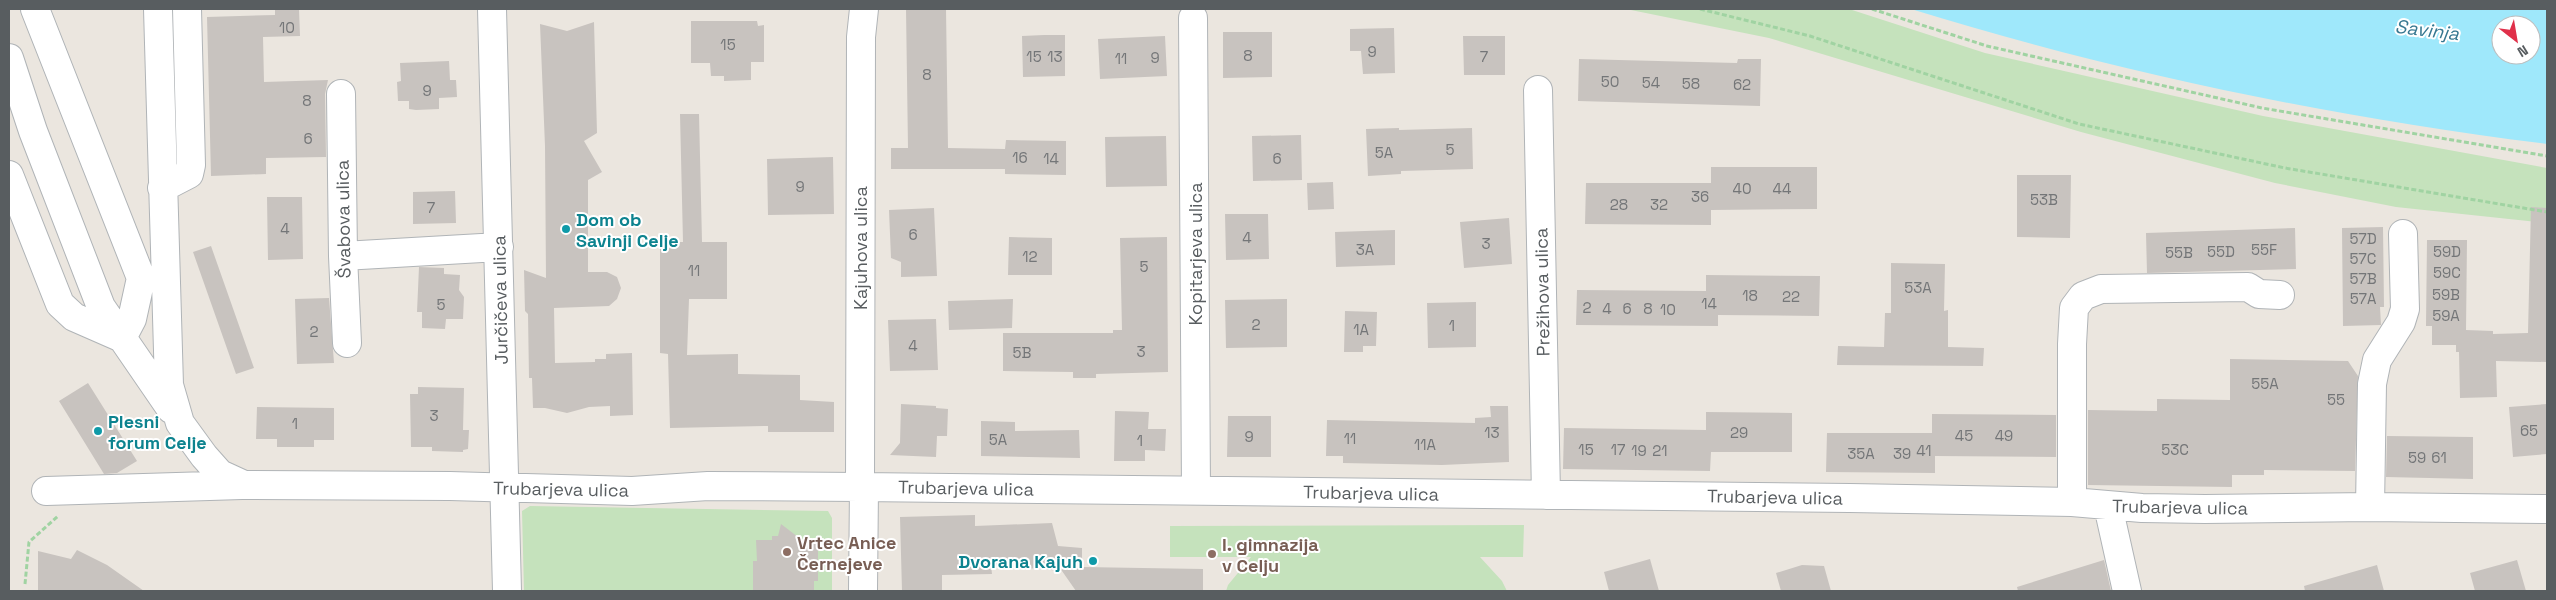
<svg xmlns="http://www.w3.org/2000/svg" width="2556" height="600" font-family="'Space Grotesk',sans-serif">
	<style>
		.green { fill: #c5e2bc }
		.water { fill: #9fe8fb; fill-rule: evenodd }
		.building { fill: #c8c3bf }
		.lines { fill: none; stroke-linecap: round; stroke-linejoin: round }
		.minor-casing { stroke: #b0b4b7; stroke-width: 30 }
		.path { stroke: #a0d3a2; stroke-width: 3; stroke-dasharray: 5 2.5; stroke-linecap: butt }
		.minor { stroke: #fff; stroke-width: 28 }
		.culture-dot { fill: #0f9aa8; stroke: #fff; stroke-width: 2 }
		.education-dot { fill: #8d6e63; stroke: #fff; stroke-width: 2 }
		.labels { text-anchor: middle; dominant-baseline: central; stroke-width: 4; stroke-linejoin: round; paint-order: stroke }
		.number-label { font-size: 15px; fill: #747678 }
		.street-label { font-size: 18px; fill: #585d60; stroke: #fff }
		.culture-label { font-size: 18px; font-weight: bold; fill: #0d838f; stroke: #fff; text-anchor: start }
		.education-label { font-size: 18px; font-weight: bold; fill: #785e54; stroke: #fff; text-anchor: start }
		.water-label { font-size: 19px; font-style: italic; fill: #377891; stroke: #fff }
	</style>
	<rect width="100%" height="100%" fill="#ebe6df"/>
	<path class="green" d="M1626,9H1849L1985,53L2263,116L2547,168V223L2396,207L2275,183L2081,132L1769,38Z
		M530,506L828,511L832,518V591H524L522,511Z
		M1524,525L1523,557H1480L1502,581L1507,591H1226L1228,585L1251,557H1170V526Z"/>
	<path class="water" d="M1911,9H2547V144C2332,117 2118,73 1911,9ZM2501,25H2531V55H2501Z"/>
	<path class="building" d="M275,9H299L300,36L263,37L264,82L328,80L325,94L326,157L266,158V174L211,176L207,17L275,15Z
		M906,9H946L948,148L1005,149L1006,140L1066,141V175L1005,174V169H891V148H908Z
		M691,21H757L758,26L764,25V62H751V80L724,81V76H711L710,63H691Z
		M594,22L597,133L584,141L602,172L588,180V272H607L617,277L621,288L617,299L609,306L554,308L555,363L595,362V359H606V354L632,353L633,415L610,416V406L589,407L567,413L545,408H533L532,378H529L528,314L525,311L524,270L546,278L545,146L540,24L567,31Z
		M1394,28L1395,73L1363,74L1361,51H1350V29Z
		M1223,32H1272V77L1223,78Z
		M1044,35H1065V76L1023,77L1022,36Z
		M1165,36L1167,76L1100,79L1098,39Z
		M1463,36H1505V75H1464Z
		M1579,59L1737,63L1738,59H1761L1760,106L1578,101Z
		M449,61L450,80H456L457,97L439,98V109L416,110L409,109V101H398L397,82L401,81L400,63Z
		M680,114H699L702,242H727V299H689L687,355L738,354V374L800,375V400L834,402V432H768V426L670,428L668,354L660,353V242H683Z
		M1399,128V130L1472,128L1473,169L1401,171V174L1368,176L1366,129Z
		M1301,135L1302,180L1253,181L1252,136Z
		M1166,136L1167,186L1106,187L1105,137Z
		M833,157L834,214L768,215L767,159Z
		M1711,167H1817V209L1711,210V225L1585,224L1586,183H1711Z
		M2017,175H2071L2070,238L2017,237Z
		M1333,182L1334,209L1308,210L1307,183Z
		M455,191L456,223L413,224V192Z
		M267,197H302L303,259L268,260Z
		M2531,207L2547,208V362L2496,361L2497,397L2460,398L2459,352H2456V345H2432V326H2426L2427,240H2467L2466,330L2493,331V334L2528,333Z
		M934,208L937,276L901,277V262L891,258L889,210Z
		M1225,214H1268L1269,259L1226,260Z
		M1509,218L1512,264L1464,268L1460,222Z
		M2383,227L2384,307H2380L2381,325L2343,326L2342,228Z
		M2295,228L2296,269L2147,273L2146,233Z
		M1395,230V265L1336,267L1335,232Z
		M1009,237L1052,238V275H1008Z
		M1167,237L1168,372L1096,374V378H1073V372L1003,371V333H1113V330H1122L1120,238Z
		M211,246L254,368L236,374L193,252Z
		M1891,263L1945,264L1944,311L1948,310V347L1984,348L1983,366L1837,365L1838,346L1884,347L1885,313H1891Z
		M419,267L444,268V274L460,275L459,290L464,297L463,319H446L445,329L422,328V312H417Z
		M1706,275L1820,276L1819,316L1718,315V326L1576,325L1577,290L1706,291Z
		M329,298L334,363L297,364L295,299Z
		M1013,299L1012,328L949,330L948,301Z
		M1287,299V347L1226,348L1225,300Z
		M1476,302V347L1428,348L1427,303Z
		M1345,311L1377,312L1376,346H1363V352H1344Z
		M936,319L938,370L890,371L888,320Z
		M2230,359L2348,361L2358,376L2355,471L2264,470V475H2232V487L2088,485V410L2157,411V399L2230,400Z
		M88,383L137,461L117,473L104,474L59,401Z
		M418,387L464,388L463,430H469L468,449L463,450V452L432,451V447H411L410,394H418Z
		M901,404L936,406V408L948,409L947,436H937L936,457L890,455L900,443Z
		M2547,404V454L2513,457L2509,407Z
		M1490,406H1508L1509,462L1442,465L1343,463V456H1326L1327,420L1475,423V418L1491,417Z
		M257,407L334,408V440H314V447H277V439H256Z
		M1115,411L1149,412L1148,429H1166L1165,451L1145,450V461H1114Z
		M1706,412L1792,413V452H1711L1710,471L1563,469L1564,428L1706,430Z
		M1932,414L2056,415V457L1935,456V473L1826,472L1827,433H1932Z
		M1228,416H1271V457H1227Z
		M981,421L1015,422V431L1079,430L1080,458L981,456Z
		M2387,436L2473,437V479L2386,477Z
		M975,515V526L1052,523L1058,546L1082,548V567L1203,569V591H1076L1062,571L991,565L992,574L942,575V591H902L900,517Z
		M781,524L798,537L799,542H818V581H814V591H753V561H757L756,540H772V536H778Z
		M77,550L107,565L144,591H38V551L71,559Z
		M1650,559L1659,591H1609L1604,572Z
		M2104,560L2111,591H2018L2017,587Z
		M2517,560L2526,591H2475L2470,573Z
		M1802,565L1824,566L1831,591H1781L1776,573Z
		M2377,565L2384,591H2305L2304,586Z"/>
	<g class="lines">
		<g class="minor-casing">
			<path id="minor" d="M158,9L169,385L180,423L204,456L220,474L244,485L450,486L632,491L708,486L860,487L1850,498L2072,502L2142,508L2205,509L2370,507L2547,509
				M492,9L507,591
				M1193,18L1196,490
				M9,58L33,131L101,307L171,409
				M1538,90L1546,495
				M341,94L343,256L347,343
				M9,175L60,304L74,317L122,338L132,319L141,278L35,9
				M162,188L189,174L191,165L187,9
				M343,256L499,247
				M860,487L861,37L864,9
				M46,491L242,485
				M2072,502V344L2074,308L2083,296L2101,289L2248,287L2259,294L2280,295
				M2108,506L2127,591
				M2370,507L2372,384L2377,360L2401,322L2405,309L2403,234
				M863,591L864,487"/>
		</g>
		<path class="path" d="M1700,9L1810,36L2079,124L2285,168L2547,212
			M1872,9L1987,46L2262,108L2547,156
			M25,584L29,542L58,516"/>
		<use href="#minor" class="minor"/>
	</g>
	<g class="culture-dot">
		<circle cx="566" cy="229" r="5"/>
		<circle cx="98" cy="431" r="5"/>
		<circle cx="1093" cy="561" r="5"/>
	</g>
	<g class="education-dot">
		<circle cx="787" cy="552" r="5"/>
		<circle cx="1212" cy="554" r="5"/>
	</g>
	<g class="labels">
		<g class="number-label">
			<text x="287" y="27">10</text>
			<text x="728" y="44">15</text>
			<text x="1372" y="51">9</text>
			<text x="1248" y="55">8</text>
			<text x="1034" y="56">15</text>
			<text x="1055" y="56">13</text>
			<text x="1484" y="56">7</text>
			<text x="1155" y="57">9</text>
			<text x="1121" y="58">11</text>
			<text x="927" y="74">8</text>
			<text x="1610" y="81">50</text>
			<text x="1651" y="82">54</text>
			<text x="1691" y="83">58</text>
			<text x="1742" y="84">62</text>
			<text x="427" y="90">9</text>
			<text x="307" y="100">8</text>
			<text x="308" y="138">6</text>
			<text x="1450" y="149">5</text>
			<text x="1384" y="152">5A</text>
			<text x="1020" y="157">16</text>
			<text x="1051" y="158">14</text>
			<text x="1277" y="158">6</text>
			<text x="800" y="186">9</text>
			<text x="1742" y="188">40</text>
			<text x="1782" y="188">44</text>
			<text x="1700" y="196">36</text>
			<text x="2044" y="199">53B</text>
			<text x="1619" y="204">28</text>
			<text x="1659" y="204">32</text>
			<text x="431" y="207">7</text>
			<text x="285" y="228">4</text>
			<text x="913" y="234">6</text>
			<text x="1247" y="237">4</text>
			<text x="2363" y="238">57D</text>
			<text x="1486" y="243">3</text>
			<text x="1365" y="249">3A</text>
			<text x="2264" y="249">55F</text>
			<text x="2221" y="251">55D</text>
			<text x="2447" y="251">59D</text>
			<text x="2179" y="252">55B</text>
			<text x="1030" y="256">12</text>
			<text x="2363" y="258">57C</text>
			<text x="1144" y="266">5</text>
			<text x="694" y="270">11</text>
			<text x="2447" y="272">59C</text>
			<text x="2363" y="278">57B</text>
			<text x="1918" y="287">53A</text>
			<text x="2446" y="294">59B</text>
			<text x="1750" y="295">18</text>
			<text x="1791" y="296">22</text>
			<text x="2363" y="298">57A</text>
			<text x="1709" y="303">14</text>
			<text x="441" y="304">5</text>
			<text x="1587" y="307">2</text>
			<text x="1607" y="308">4</text>
			<text x="1627" y="308">6</text>
			<text x="1648" y="308">8</text>
			<text x="1668" y="309">10</text>
			<text x="2446" y="315">59A</text>
			<text x="1256" y="324">2</text>
			<text x="1452" y="325">1</text>
			<text x="1361" y="329">1A</text>
			<text x="314" y="331">2</text>
			<text x="913" y="345">4</text>
			<text x="1141" y="351">3</text>
			<text x="1022" y="352">5B</text>
			<text x="2265" y="383">55A</text>
			<text x="2336" y="399">55</text>
			<text x="434" y="415">3</text>
			<text x="295" y="423">1</text>
			<text x="2529" y="430">65</text>
			<text x="1492" y="432">13</text>
			<text x="1739" y="432">29</text>
			<text x="1964" y="435">45</text>
			<text x="2004" y="435">49</text>
			<text x="1249" y="436">9</text>
			<text x="1350" y="438">11</text>
			<text x="998" y="439">5A</text>
			<text x="1140" y="440">1</text>
			<text x="1425" y="444">11A</text>
			<text x="1586" y="449">15</text>
			<text x="1618" y="449">17</text>
			<text x="2175" y="449">53C</text>
			<text x="1639" y="450">19</text>
			<text x="1660" y="450">21</text>
			<text x="1924" y="450">41</text>
			<text x="1861" y="453">35A</text>
			<text x="1902" y="453">39</text>
			<text x="2417" y="457">59</text>
			<text x="2439" y="457">61</text>
		</g>
		<g class="street-label">
			<text transform="translate(343 219) rotate(-91)">Švabova ulica</text>
			<text transform="translate(860 248) rotate(-90)">Kajuhova ulica</text>
			<text transform="translate(1195 254) rotate(-90)">Kopitarjeva ulica</text>
			<text transform="translate(1542 292) rotate(-91)">Prežihova ulica</text>
			<text transform="translate(500 300) rotate(-91)">Jurčičeva ulica</text>
			<text transform="translate(966 488) rotate(1)">Trubarjeva ulica</text>
			<text transform="translate(561 489) rotate(1)">Trubarjeva ulica</text>
			<text transform="translate(1371 493) rotate(1)">Trubarjeva ulica</text>
			<text transform="translate(1775 497) rotate(1)">Trubarjeva ulica</text>
			<text transform="translate(2180 507) rotate(1)">Trubarjeva ulica</text>
		</g>
		<g class="culture-label">
			<text x="576" y="219">Dom ob<tspan x="576" dy="21">Savinji Celje</tspan></text>
			<text x="108" y="421">Plesni<tspan x="108" dy="21">forum Celje</tspan></text>
			<text x="1083" y="561" text-anchor="end">Dvorana Kajuh</text>
		</g>
		<g class="education-label">
			<text x="797" y="542">Vrtec Anice<tspan x="797" dy="21">Černejeve</tspan></text>
			<text x="1222" y="544">I. gimnazija<tspan x="1222" dy="21">v Celju</tspan></text>
		</g>
		<g class="water-label">
			<text transform="translate(2427 30) rotate(7)">Savinja</text>
		</g>
	</g>
	<rect width="2556" height="600" fill="none" stroke="#585d60" stroke-width="20"/>
	<g transform="translate(2516 40) rotate(149)"><circle r="24" fill="#ffffff" stroke="#bcbebf"/>
	<path d="M0-4L9 19L0 12L-9 19Z" fill="#e0304a"/>
	<text y="-8" font-size="14" font-weight="bold" text-anchor="middle" fill="#585d60">N</text>
	</g>
</svg>
